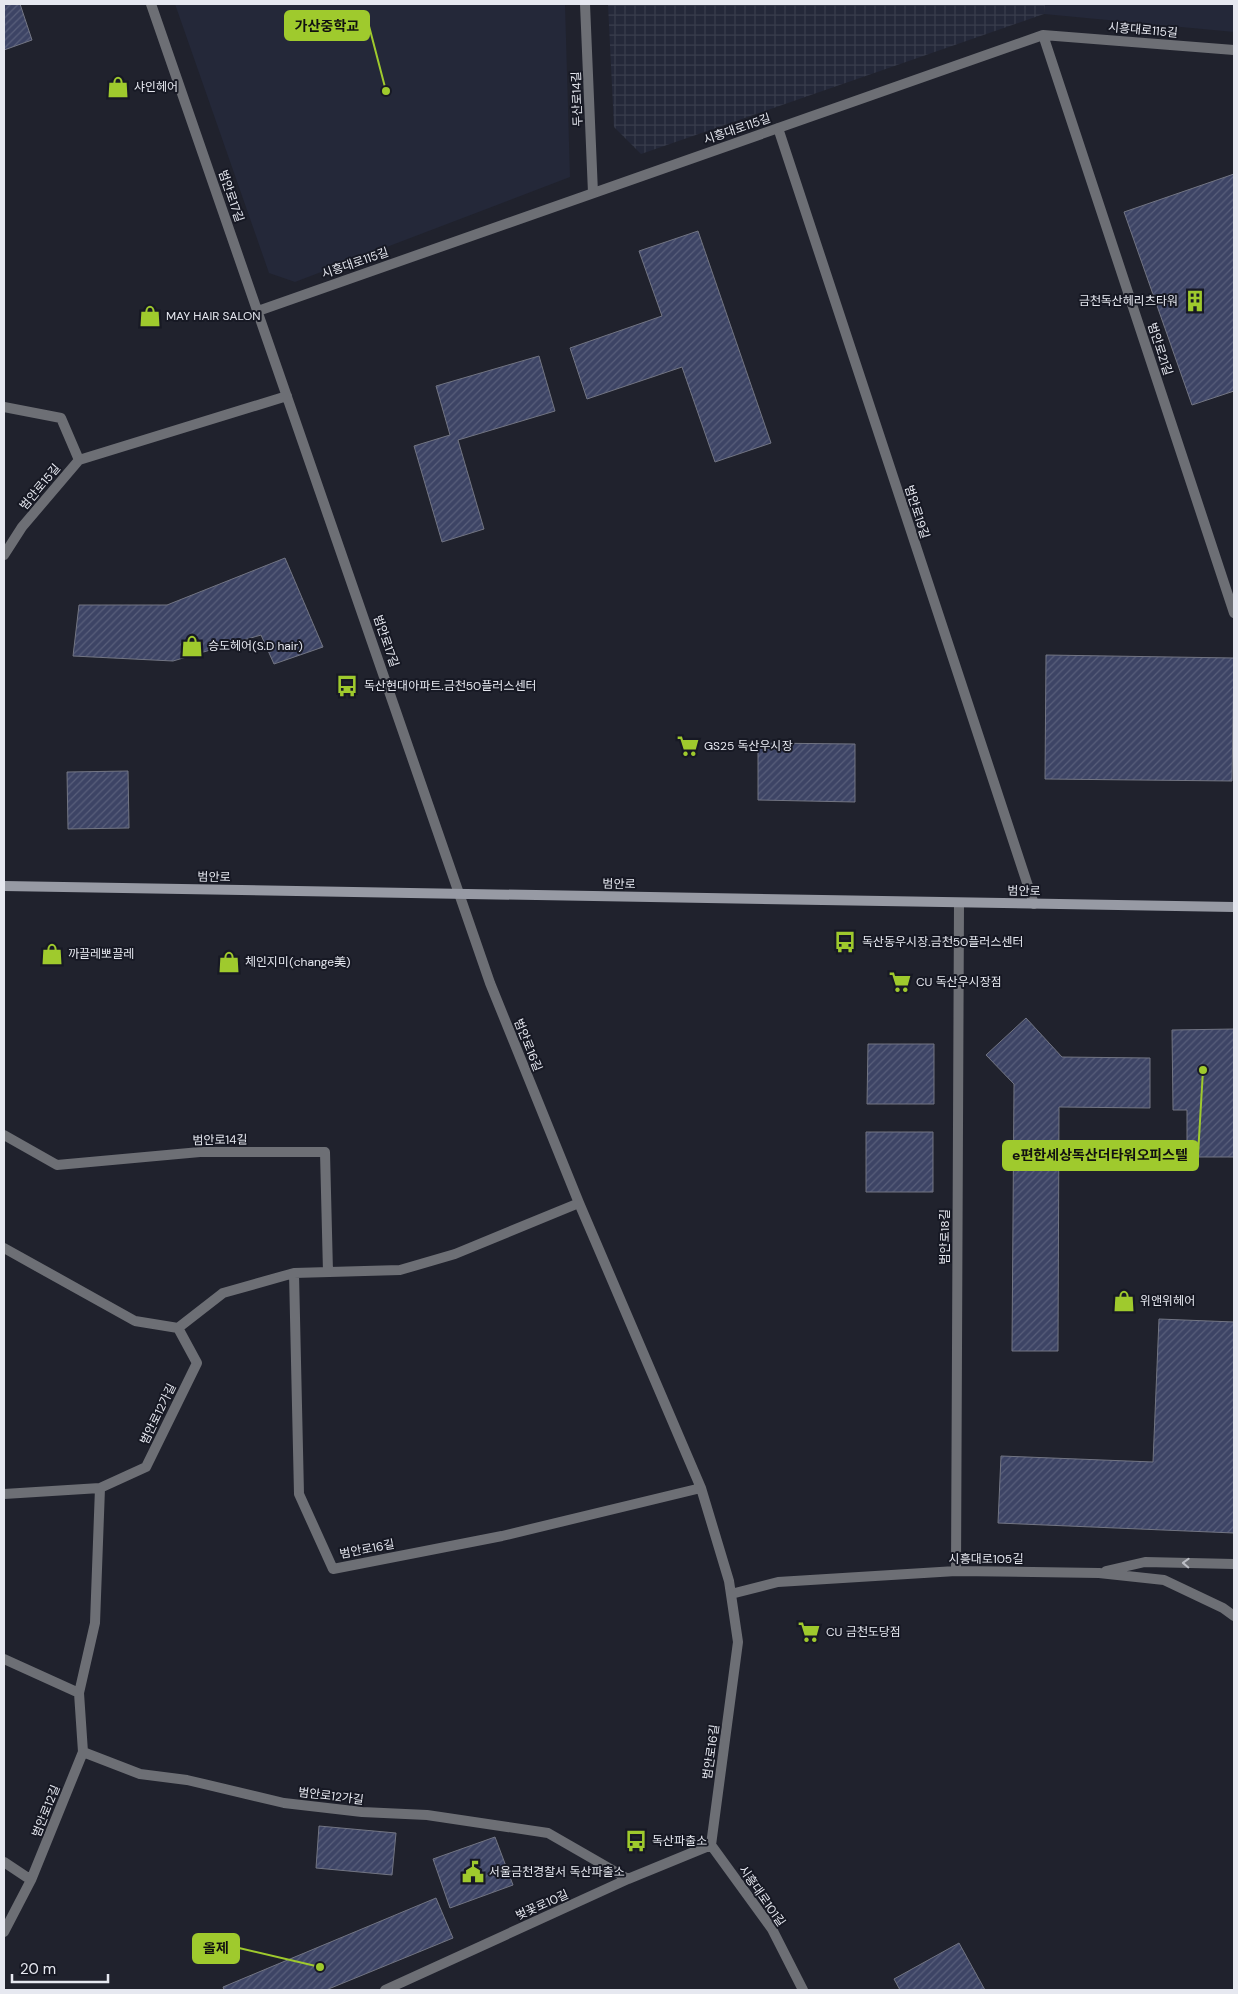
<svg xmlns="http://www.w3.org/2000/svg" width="1238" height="1994" font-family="'DM Sans','Noto Sans KR',sans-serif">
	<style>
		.built { fill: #242839 }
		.industrial { fill: url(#industrial-grid) }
		.building { fill: url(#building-hatch); stroke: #727583 }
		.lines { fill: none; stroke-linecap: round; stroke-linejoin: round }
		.street { stroke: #6d6f75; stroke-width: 10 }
		.secondary { stroke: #979aa4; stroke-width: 10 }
		.oneway { stroke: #bcbec5 }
		.labels { text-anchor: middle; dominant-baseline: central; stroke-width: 4; stroke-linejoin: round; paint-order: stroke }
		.street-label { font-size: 12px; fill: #e6e8f0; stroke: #171924 }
		.poi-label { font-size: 12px; fill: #e6e8f0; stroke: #171924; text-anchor: start }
		.leader { fill: none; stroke: #9fca2d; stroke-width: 2 }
		.callout-dot { fill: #9fca2d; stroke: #171924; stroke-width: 2 }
		.callout { fill: #9fca2d; stroke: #9fca2d; stroke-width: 2 }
		.callout-label { font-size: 14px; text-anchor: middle; font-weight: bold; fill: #111 }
	</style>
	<defs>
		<pattern id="industrial-grid" width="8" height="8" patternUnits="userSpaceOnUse" patternTransform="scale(1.25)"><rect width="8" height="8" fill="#242839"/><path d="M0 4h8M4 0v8" fill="none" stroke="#393d4c"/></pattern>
		<pattern id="building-hatch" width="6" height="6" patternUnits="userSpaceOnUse" patternTransform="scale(1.25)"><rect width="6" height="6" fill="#3d4465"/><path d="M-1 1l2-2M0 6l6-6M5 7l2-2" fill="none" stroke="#595f7b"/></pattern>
	</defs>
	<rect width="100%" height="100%" fill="#20222d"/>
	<path class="built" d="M175,4H565L570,177L295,282L269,273Z
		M1045,4H1234V32L1044,14Z"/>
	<path class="industrial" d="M608,4H1045L1044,14L641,154L614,127Z"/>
	<path class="building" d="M4,4H20L32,40L4,50Z
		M1234,174V391L1192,405L1124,212Z
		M698,231L771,443L715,462L682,367L587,399L570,348L662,316L639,251Z
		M539,356L555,411L458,440L484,529L442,542L414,446L450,435L436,386Z
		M285,558L323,647L274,664L261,635L173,661L73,656L79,605H167Z
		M1046,655L1234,658L1232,781L1045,779Z
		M758,743L855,744V802L758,800Z
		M128,771L129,828L68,829L67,772Z
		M1026,1018L1062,1057L1150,1058V1108L1059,1107L1058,1351H1012L1014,1084L986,1055Z
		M1234,1029V1157H1187V1110H1173L1172,1030Z
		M868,1044H934V1104H867Z
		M866,1132H933V1192H866Z
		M1159,1319L1234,1322V1533L998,1523L1001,1456L1153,1462Z
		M319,1826L396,1833L392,1875L316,1868Z
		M495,1837L513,1885L450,1908L433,1859Z
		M436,1898L453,1938L326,1990H224L223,1987Z
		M959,1943L985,1990H900L894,1979Z"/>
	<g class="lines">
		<path class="street" d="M151,4L490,983L579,1203L701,1488L729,1581L738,1642L711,1845
			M585,4L593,193
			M1043,35L1234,613
			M778,128L1034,904
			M258,311L1043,35L1234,50
			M4,407L61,418L79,460L287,396
			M4,555L22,527L79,460
			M4,1135L57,1165L200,1152H325L328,1272
			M4,1248L135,1321L178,1328
			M294,1273L299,1494L333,1569L502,1536L701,1488
			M178,1328L223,1293L294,1273L400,1270L455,1254L579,1203
			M4,1494L100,1488L146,1467L197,1363L178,1328
			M956,1571L959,903
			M1106,1571L1145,1562L1234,1564
			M731,1594L778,1582L956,1571L1099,1573L1164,1580L1223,1608L1234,1616
			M4,1659L79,1693L83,1752L140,1774L187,1780L284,1803L362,1812L427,1815L548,1833L628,1879
			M79,1693L95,1623L100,1488
			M711,1845L772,1929L803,1990
			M4,1862L31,1880
			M4,1932L31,1880L83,1752
			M385,1990L628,1879L711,1845"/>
		<path class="secondary" d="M4,886L1234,907"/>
	</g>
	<defs><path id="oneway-chevron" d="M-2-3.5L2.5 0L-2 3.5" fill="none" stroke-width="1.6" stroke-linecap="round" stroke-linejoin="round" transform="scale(1.25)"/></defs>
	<use class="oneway" href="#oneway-chevron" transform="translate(1186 1563) rotate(-178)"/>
	<defs>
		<g id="shop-bare" transform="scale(1.725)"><path d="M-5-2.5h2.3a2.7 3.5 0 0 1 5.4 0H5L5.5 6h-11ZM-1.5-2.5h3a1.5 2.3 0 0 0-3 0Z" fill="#9fca2d" stroke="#171924" stroke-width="2.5" paint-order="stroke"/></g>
		<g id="building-bare" transform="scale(1.725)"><path d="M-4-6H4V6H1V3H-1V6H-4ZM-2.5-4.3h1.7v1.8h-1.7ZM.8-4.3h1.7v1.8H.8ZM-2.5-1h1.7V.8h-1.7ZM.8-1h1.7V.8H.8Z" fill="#9fca2d" stroke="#171924" stroke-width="2.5" paint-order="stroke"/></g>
		<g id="bus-bare" transform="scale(1.725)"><path d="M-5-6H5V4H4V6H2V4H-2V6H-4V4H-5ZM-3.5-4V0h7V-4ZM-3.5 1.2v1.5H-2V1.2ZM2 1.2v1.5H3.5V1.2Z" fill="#9fca2d" stroke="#171924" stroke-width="2.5" paint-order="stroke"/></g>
		<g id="supermarket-bare" transform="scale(1.725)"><path d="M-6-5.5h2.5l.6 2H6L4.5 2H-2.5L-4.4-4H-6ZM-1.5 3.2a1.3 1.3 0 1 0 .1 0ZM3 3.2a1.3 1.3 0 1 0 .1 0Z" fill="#9fca2d" stroke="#171924" stroke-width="2.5" paint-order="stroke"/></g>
		<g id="civic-bare" transform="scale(1.725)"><path d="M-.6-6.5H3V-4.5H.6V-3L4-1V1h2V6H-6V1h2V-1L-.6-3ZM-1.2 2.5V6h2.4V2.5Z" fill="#9fca2d" stroke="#171924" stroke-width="2.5" paint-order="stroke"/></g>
	</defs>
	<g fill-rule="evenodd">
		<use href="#shop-bare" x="118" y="87"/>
		<use href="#building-bare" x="1195" y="301"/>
		<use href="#shop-bare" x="150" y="316"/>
		<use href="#shop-bare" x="192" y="646"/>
		<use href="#bus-bare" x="347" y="686"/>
		<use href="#supermarket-bare" x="688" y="746"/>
		<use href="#bus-bare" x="845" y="942"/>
		<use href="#shop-bare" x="52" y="954"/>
		<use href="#shop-bare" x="229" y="962"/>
		<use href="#supermarket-bare" x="900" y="982"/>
		<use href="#shop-bare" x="1124" y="1301"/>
		<use href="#supermarket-bare" x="809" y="1632"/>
		<use href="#bus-bare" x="636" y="1841"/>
		<use href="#civic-bare" x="473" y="1872"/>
	</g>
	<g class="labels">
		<g class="street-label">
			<text transform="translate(1143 30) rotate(5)">시흥대로115길</text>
			<text transform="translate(577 99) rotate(-92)">두산로14길</text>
			<text transform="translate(737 129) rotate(-19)">시흥대로115길</text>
			<text transform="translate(231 196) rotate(71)">범안로17길</text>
			<text transform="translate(355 263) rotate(-19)">시흥대로115길</text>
			<text transform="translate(1160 349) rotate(72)">범안로21길</text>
			<text transform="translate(40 487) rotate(-50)">범안로15길</text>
			<text transform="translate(917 512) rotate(72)">범안로19길</text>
			<text transform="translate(386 641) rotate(71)">범안로17길</text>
			<text transform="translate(214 877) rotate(1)">범안로</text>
			<text transform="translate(619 884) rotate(1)">범안로</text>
			<text transform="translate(1024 891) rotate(1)">범안로</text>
			<text transform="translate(528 1045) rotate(68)">범안로16길</text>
			<text transform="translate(220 1140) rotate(-1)">범안로14길</text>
			<text transform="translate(945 1237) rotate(-90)">범안로18길</text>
			<text transform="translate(158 1414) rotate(-64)">범안로12가길</text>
			<text transform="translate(367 1549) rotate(-11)">범안로16길</text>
			<text x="986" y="1559">시흥대로105길</text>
			<text transform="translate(711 1752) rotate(-82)">범안로16길</text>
			<text transform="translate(331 1796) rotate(7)">범안로12가길</text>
			<text transform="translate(46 1811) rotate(-68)">범안로12길</text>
			<text transform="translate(762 1896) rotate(55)">시흥대로101길</text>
			<text transform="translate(542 1905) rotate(-24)">벚꽃로10길</text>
		</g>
		<g class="poi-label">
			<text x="134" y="87">샤인헤어</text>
			<text x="1178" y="301" text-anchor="end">금천독산헤리츠타워</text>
			<text x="166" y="316">MAY HAIR SALON</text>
			<text x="208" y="646">승도헤어(S.D hair)</text>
			<text x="364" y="686">독산현대아파트.금천50플러스센터</text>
			<text x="704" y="746">GS25 독산우시장</text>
			<text x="862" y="942">독산동우시장.금천50플러스센터</text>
			<text x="68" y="954">까끌레뽀끌레</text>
			<text x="245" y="962">체인지미(change美)</text>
			<text x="916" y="982">CU 독산우시장점</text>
			<text x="1140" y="1301">위앤위헤어</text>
			<text x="826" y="1632">CU 금천도당점</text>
			<text x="652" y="1841">독산파출소</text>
			<text x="489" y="1872">서울금천경찰서 독산파출소</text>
		</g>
	</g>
	<path class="leader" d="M386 91L369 26M1203 1070L1198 1155M320 1967L239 1948"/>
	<g class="callout-dot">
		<circle cx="386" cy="91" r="5"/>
		<circle cx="1203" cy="1070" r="5"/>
		<circle cx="320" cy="1967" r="5"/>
	</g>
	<g class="callout">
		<rect x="285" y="11" width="84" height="29" rx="5"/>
		<rect x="1003" y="1141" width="195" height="29" rx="5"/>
		<rect x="193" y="1934" width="46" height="29" rx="5"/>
	</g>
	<g class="callout-label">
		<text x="327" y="31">가산중학교</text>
		<text x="1100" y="1160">e편한세상독산더타워오피스텔</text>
		<text x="216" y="1953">올제</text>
	</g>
	<rect width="1238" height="1994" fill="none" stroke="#e6e8f0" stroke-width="10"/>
	<path d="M12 1974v8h96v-8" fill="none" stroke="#e6e8f0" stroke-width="2.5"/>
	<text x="20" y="1974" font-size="15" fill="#e6e8f0" stroke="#171924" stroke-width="4" paint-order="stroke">20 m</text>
</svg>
